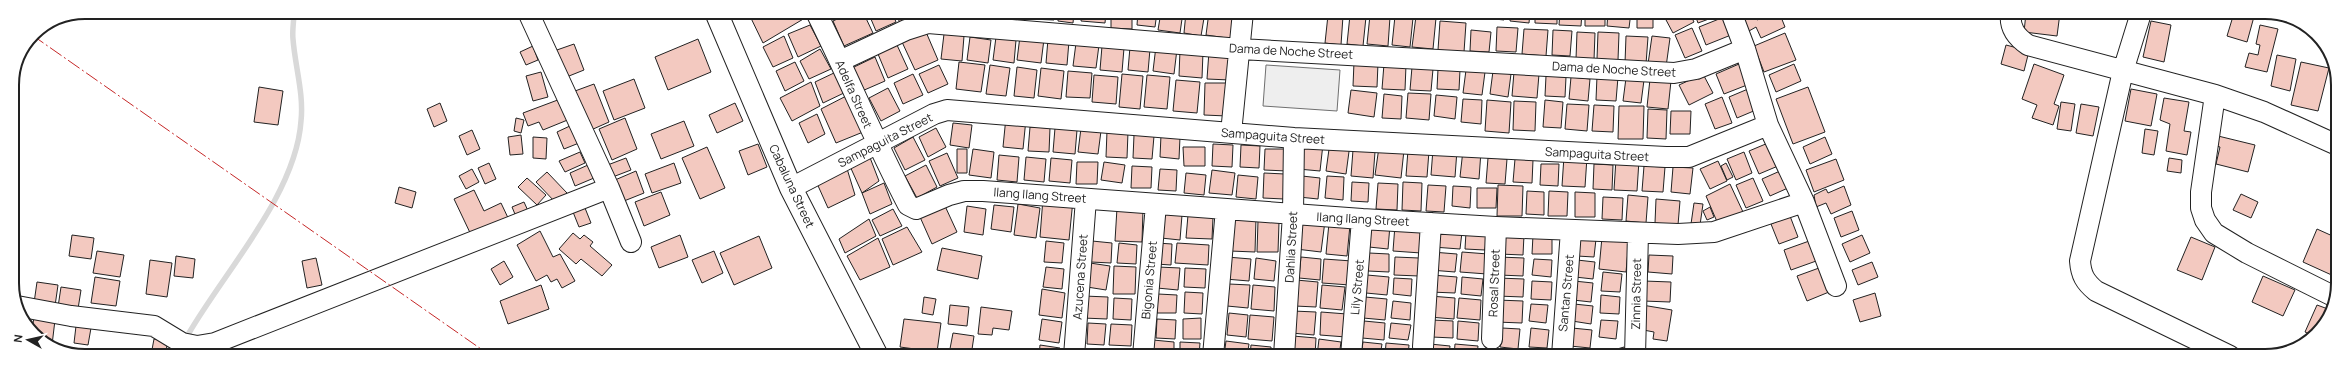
<svg xmlns="http://www.w3.org/2000/svg" width="2350" height="368" font-family="Manrope,sans-serif">
	<style>
		.green { fill: #eee; stroke: #6f6f6f }
		.lines { fill: none; stroke-linecap: round; stroke-linejoin: round }
		.stream { stroke: #d9d9d9; stroke-width: 5.5 }
		.building { fill: #f3c9c0; stroke: #222 }
		.minor-casing { stroke: #222; stroke-width: 22 }
		.major-casing { stroke: #222; stroke-width: 24 }
		.minor { stroke: #fff; stroke-width: 20 }
		.major { stroke: #fff; stroke-width: 22 }
		.power { stroke: #c62828; stroke-width: 1; stroke-dasharray: 14 3 2 3; stroke-linecap: butt }
		.labels { text-anchor: middle; dominant-baseline: central; stroke-width: 3; stroke-linejoin: round; paint-order: stroke }
		.street-label { font-size: 12px; fill: #222; stroke: #fff }
		.rim { fill: none; stroke: #222; stroke-width: 2 }
	</style>
	<rect width="100%" height="100%" fill="#fff"/>
	<path class="green" d="M1266,65L1340,70L1337,111L1263,106Z"/>
	<g class="lines">
		<path class="stream" d="M189,333C225,271 296,194 301,121C304,94 295,66 293,39C292,30 294,21 294,12"/>
	</g>
	<path class="building" d="M748,12H802L805,18L763,43Z
		M852,12H863L873,33L844,46L833,21Z
		M868,12H892L896,22L876,31Z
		M895,12H923L900,23Z
		M953,12H972V15L952,14Z
		M978,12H1002V17L977,15Z
		M1007,12H1026V16L1007,15Z
		M1030,12H1054V20L1030,19Z
		M1058,12H1074L1073,23L1058,21Z
		M1082,12H1106L1105,23L1081,21Z
		M1111,12H1132V29L1111,28Z
		M1138,12H1157L1155,27L1137,25Z
		M1161,12H1183L1180,33L1158,30Z
		M1186,12H1205L1201,36L1184,33Z
		M1209,12H1238L1234,39L1206,35Z
		M1259,12H1279V14Z
		M1292,12H1317V14Z
		M1407,12H1427V14H1407Z
		M1432,12H1454V14Z
		M1459,12H1481V19L1459,18Z
		M1486,12H1505L1504,20L1485,18Z
		M1511,12H1530L1529,23L1510,21Z
		M1535,12H1557V24L1535,23Z
		M1560,12H1582L1581,26L1559,25Z
		M1585,12H1605V26H1585Z
		M1608,12H1631L1629,28L1607,26Z
		M1637,12H1653V28H1637Z
		M1675,12H1689L1694,22L1673,33L1665,18Z
		M1694,12H1716L1717,16L1698,23Z
		M1774,12H1779L1785,27L1761,38L1756,27L1749,31L1744,20L1755,15L1757,20Z
		M2026,13H2060L2057,36L2024,32Z
		M2234,13H2255L2247,42L2227,36Z
		M1328,15L1343,16L1341,45L1325,43Z
		M1350,15L1366,17L1363,46L1347,44Z
		M1370,15L1390,17L1388,46L1367,44Z
		M1395,16L1413,18L1410,47L1392,45Z
		M1416,16L1436,18L1433,49L1412,47Z
		M1724,17L1731,35L1706,45L1699,27Z
		M1440,21L1466,23L1464,52L1438,50Z
		M2151,21L2171,25L2164,62L2143,57Z
		M810,25L821,46L798,57L788,34Z
		M2260,25L2278,29L2267,72L2245,67L2249,53L2258,55L2260,45L2256,44Z
		M1497,27L1518,28L1516,52L1496,51Z
		M1692,28L1702,51L1685,58L1675,35Z
		M1524,29L1548,30L1546,56L1522,54Z
		M1471,30L1491,32L1489,52L1470,51Z
		M1553,30L1572,31L1570,56L1552,55Z
		M926,32L938,60L915,70L902,42Z
		M1577,32L1595,33L1594,60L1576,59Z
		M1598,32L1619,33L1618,60L1597,59Z
		M1785,33L1796,60L1764,72L1754,46Z
		M944,34L964,36L962,61L941,59Z
		M784,36L793,58L773,67L763,47Z
		M1020,36L1044,39L1041,63L1017,60Z
		M1626,36L1648,37L1646,64L1625,63Z
		M1652,36L1670,38L1666,67L1648,64Z
		M970,37L991,40L988,63L967,60Z
		M996,37L1016,40L1014,63L993,60Z
		M698,39L711,72L668,90L655,57Z
		M1048,39L1069,41L1067,65L1046,63Z
		M1076,43L1099,45L1096,68L1073,66Z
		M574,44L584,70L564,78L554,51Z
		M897,45L908,69L888,78L878,54Z
		M2006,45L2029,51L2024,71L2001,64Z
		M533,46L538,60L526,65L520,52Z
		M1102,46L1124,48L1122,72L1100,70Z
		M1156,46L1177,49L1174,74L1153,71Z
		M1130,47L1150,49L1148,72L1128,70Z
		M820,49L831,69L809,79L800,61Z
		M1180,50L1203,52L1202,78L1179,76Z
		M1209,51L1232,53L1230,80L1207,79Z
		M2277,55L2296,59L2290,91L2271,86Z
		M875,57L885,81L862,91L852,68Z
		M795,62L804,81L785,91L776,71Z
		M959,62L985,65L981,92L956,89Z
		M1354,62L1378,63L1377,87L1353,86Z
		M2301,62L2329,68L2318,111L2291,105Z
		M1384,64L1406,65L1405,90L1382,89Z
		M1739,64L1747,85L1724,94L1716,74Z
		M1794,64L1801,81L1776,92L1769,75Z
		M2034,64L2064,75L2054,104L2059,106L2053,125L2032,118L2037,105L2022,99Z
		M939,65L948,84L928,93L919,74Z
		M990,65L1010,68L1006,96L986,94Z
		M1017,67L1037,70L1034,98L1014,96Z
		M1412,67L1433,69L1431,91L1410,90Z
		M1041,68L1064,71L1061,99L1038,96Z
		M1438,69L1460,70L1459,90L1437,89Z
		M1466,70L1485,72L1482,95L1463,93Z
		M1068,71L1092,73L1090,98L1066,97Z
		M1493,71L1511,74L1508,97L1490,94Z
		M541,72L548,97L533,101L526,76Z
		M836,72L846,92L823,103L815,82Z
		M1514,72L1539,74L1537,98L1512,96Z
		M913,74L923,95L903,104L894,83Z
		M1122,74L1143,76L1140,109L1119,107Z
		M1703,74L1713,93L1689,105L1679,85Z
		M1094,75L1118,77L1116,104L1092,102Z
		M1147,75L1170,77L1167,109L1144,107Z
		M1546,76L1566,77L1565,97L1545,96Z
		M1597,76L1618,77L1616,101L1596,100Z
		M1571,77L1590,79L1588,101L1569,99Z
		M1626,78L1644,80L1641,103L1623,101Z
		M634,79L645,108L614,120L603,91Z
		M1650,79L1671,81L1668,109L1647,107Z
		M1176,80L1200,82L1197,113L1173,111Z
		M811,82L820,106L792,121L780,98Z
		M1205,83H1227V116L1204,115Z
		M594,84L609,122L591,130L575,91Z
		M259,87L283,91L278,125L254,122Z
		M1808,87L1825,132L1793,144L1776,99Z
		M888,88L900,111L881,121L869,98Z
		M1748,89L1756,110L1737,118L1729,97Z
		M2131,89L2157,94L2151,126L2125,121Z
		M1351,90L1377,93L1374,117L1348,113Z
		M852,93L868,130L836,143L821,109Z
		M1408,93L1431,94L1429,120L1406,118Z
		M1384,94L1402,96L1401,119L1382,118Z
		M1436,95L1457,97L1455,119L1434,116Z
		M1722,97L1732,123L1715,129L1705,104Z
		M563,98L570,119L543,130L539,122L528,126L523,113Z
		M2164,98L2189,102L2184,131L2191,132L2187,155L2166,151L2170,124L2160,120Z
		M1463,99L1482,100L1481,124L1461,122Z
		M1487,100L1511,102L1509,133L1485,131Z
		M1545,100L1563,102L1561,128L1543,127Z
		M1514,101L1536,102L1535,131L1513,130Z
		M2061,102L2075,104L2071,131L2057,129Z
		M440,103L447,121L434,127L427,109Z
		M735,103L743,121L717,133L709,115Z
		M1567,104L1589,105L1587,131L1565,129Z
		M2081,104L2099,107L2093,136L2076,133Z
		M1594,105L1614,106L1613,132L1592,131Z
		M1619,106H1644L1643,139H1618Z
		M1648,109L1667,110L1666,139L1647,138Z
		M1671,111H1691L1690,134H1670Z
		M817,114L825,134L808,143L799,123Z
		M1006,117L1026,119L1023,149L1003,147Z
		M516,118L524,120L521,133L514,131Z
		M625,118L637,149L612,160L599,129Z
		M684,121L694,146L661,159L651,134Z
		M953,123L972,125L969,148L950,145Z
		M572,125L579,143L564,149L557,132Z
		M1030,127L1050,128L1049,152L1028,151Z
		M936,128L946,147L928,157L919,137Z
		M1055,128L1077,130L1075,154L1053,152Z
		M1081,128L1101,131L1098,154L1078,152Z
		M2145,129L2158,131L2154,155L2142,153Z
		M472,130L480,149L467,155L459,136Z
		M1107,131L1128,132L1127,158L1106,157Z
		M521,135L523,154L510,155L508,137Z
		M1134,135L1154,136L1152,159L1133,158Z
		M1161,135L1180,137L1179,159L1160,157Z
		M2214,135L2255,145L2248,172L2216,164L2220,147L2212,145Z
		M533,137L547,138L546,159L533,158Z
		M913,137L925,160L905,170L894,148Z
		M1825,137L1832,154L1810,164L1803,147Z
		M1301,142L1323,144L1320,171L1298,169Z
		M1330,142L1350,144L1346,174L1326,171Z
		M1768,143L1778,166L1759,174L1749,151Z
		M758,144L767,167L748,175L739,151Z
		M1213,144L1233,145L1232,167L1212,166Z
		M1241,145L1260,146L1259,168L1240,167Z
		M707,147L725,188L700,199L682,158Z
		M1183,147H1205V166H1184Z
		M1379,147L1404,150L1401,178L1375,175Z
		M957,149H967V173H957Z
		M973,149L994,152L991,178L969,175Z
		M1265,149H1288L1287,171L1264,170Z
		M1433,149L1457,150L1455,177L1431,175Z
		M1353,150L1375,152L1373,178L1351,176Z
		M1408,150L1429,151L1427,177L1406,176Z
		M1463,150L1481,151L1479,179L1460,177Z
		M580,152L585,163L565,172L559,161Z
		M1744,152L1752,173L1736,180L1727,159Z
		M947,153L958,178L940,186L929,161Z
		M869,155L879,181L862,193L849,164Z
		M999,155L1019,157L1017,182L997,180Z
		M1564,156L1587,157L1585,187L1562,186Z
		M1026,157L1046,159L1044,182L1024,180Z
		M626,158L631,170L610,178L605,166Z
		M1051,158L1072,160L1070,183L1049,181Z
		M1488,158L1507,159L1505,184L1486,183Z
		M2169,158L2182,160L2181,173L2167,171Z
		M1515,159L1533,160L1532,183L1513,182Z
		M1616,159L1639,160L1637,191L1614,190Z
		M1836,159L1844,180L1814,192L1806,170Z
		M1718,161L1727,181L1710,189L1700,169Z
		M845,162L855,195L828,208L815,179Z
		M1077,162H1098L1097,184H1076Z
		M1104,162L1125,165L1122,183L1101,180Z
		M489,163L496,179L485,184L478,168Z
		M674,163L681,183L652,193L645,174Z
		M1726,163L1733,177L1727,180L1721,166Z
		M1541,164H1559L1558,186L1540,185Z
		M1594,164L1613,165L1612,190L1593,189Z
		M588,165L594,178L575,186L570,173Z
		M926,165L937,187L917,198L905,176Z
		M1132,166L1152,167L1151,188H1131Z
		M1644,166L1665,167L1663,192L1642,191Z
		M1673,167L1693,168L1690,194L1671,192Z
		M472,169L479,182L466,189L459,176Z
		M1160,169L1177,170L1176,191L1158,190Z
		M1212,170L1235,173L1232,195L1209,193Z
		M636,171L644,193L624,201L615,180Z
		M1780,171L1788,188L1770,196L1762,179Z
		M547,172L567,193L556,203L536,182Z
		M1186,173L1206,175L1204,195L1184,193Z
		M1264,173L1285,174L1284,199L1263,198Z
		M1238,175L1258,177L1256,199L1236,197Z
		M1302,176L1320,178L1318,199L1299,197Z
		M1327,176L1344,177L1343,200L1325,198Z
		M527,178L546,195L537,205L518,187Z
		M1753,178L1763,201L1746,208L1736,185Z
		M1352,182L1369,183L1368,202L1351,201Z
		M1403,182L1422,183L1421,211L1402,210Z
		M884,183L892,204L870,214L862,193Z
		M1378,183L1398,184L1397,210L1376,209Z
		M1730,184L1743,212L1718,224L1706,196Z
		M1428,185L1446,186L1444,212L1426,211Z
		M1498,185L1523,186L1522,216H1497Z
		M1453,186L1471,187L1470,208L1452,206Z
		M1844,186L1851,205L1831,214L1826,203L1816,207L1814,195L1826,189L1828,193Z
		M399,187L416,192L412,208L395,203Z
		M1477,188H1497L1496,208H1477Z
		M474,190L484,211L501,203L510,222L473,239L454,199Z
		M1527,191L1544,192V215L1526,214Z
		M1549,191L1568,192L1567,216H1548Z
		M661,192L670,215L644,226L635,202Z
		M1575,192L1595,193V217H1575Z
		M2241,194L2258,202L2251,218L2233,210Z
		M1628,195L1648,197L1646,223L1626,221Z
		M1603,197L1623,198L1622,220L1602,219Z
		M1043,198L1073,200L1069,240L1040,237Z
		M1656,199L1680,201L1678,225L1655,223Z
		M524,202L529,213L517,219L512,207Z
		M1694,203L1703,204L1700,225L1691,224Z
		M1018,204L1040,208L1036,238L1014,235Z
		M994,205L1014,207L1011,232L991,229Z
		M945,206L957,232L932,244L920,217Z
		M967,206L986,209L983,235L964,232Z
		M1710,207L1714,217L1707,220L1703,211Z
		M585,208L591,223L579,227L573,212Z
		M1117,208L1143,209L1142,242L1115,241Z
		M893,209L902,226L880,236L872,220Z
		M1852,211L1859,230L1841,237L1834,218Z
		M1163,213L1182,215L1180,240L1161,238Z
		M1188,215L1213,217L1212,239L1186,238Z
		M1790,216L1798,237L1779,244L1771,224Z
		M1232,217L1256,218L1255,252L1230,251Z
		M1299,218L1325,221L1321,252L1296,249Z
		M869,219L876,236L845,253L839,239Z
		M1258,221L1279,222L1278,252H1257Z
		M1329,223L1350,225L1347,256L1326,254Z
		M1371,224L1390,225L1388,249L1369,247Z
		M1395,225L1423,227L1421,253L1393,251Z
		M907,227L922,252L893,265L882,239Z
		M2317,229L2337,238L2336,277L2303,262Z
		M1434,230L1462,232L1460,249L1433,247Z
		M540,231L553,257L560,254L575,281L562,288L557,279L551,282L547,275L536,281L517,245Z
		M1466,232L1487,234L1485,250L1465,249Z
		M573,233L580,239L584,235L593,242L590,246L612,265L602,276L581,259L576,264L559,249Z
		M1500,234L1524,235L1523,255L1499,254Z
		M72,235L94,238L91,259L69,256Z
		M680,235L688,257L659,268L651,247Z
		M1533,235L1552,236V254H1532Z
		M1862,235L1870,253L1850,262L1842,244Z
		M759,236L772,268L734,285L720,253Z
		M1602,237L1629,240L1626,272L1599,269Z
		M2191,237L2215,247L2202,280L2177,270Z
		M878,238L890,267L860,280L847,256Z
		M1579,238L1596,239L1594,257L1577,256Z
		M1812,240L1819,260L1791,270L1784,250Z
		M1046,241L1064,243L1062,263L1044,262Z
		M1092,241L1112,243L1111,263L1091,262Z
		M1119,243L1137,245L1136,264L1117,263Z
		M1157,243L1172,244L1171,265L1156,264Z
		M1177,243L1209,245L1208,265L1175,263Z
		M942,248L982,256L978,279L937,270Z
		M97,251L124,255L120,277L93,273Z
		M714,251L723,273L702,283L692,260Z
		M1432,252L1457,254L1455,272L1430,270Z
		M1462,252L1488,254L1487,274L1460,272Z
		M1369,253L1389,254V272L1368,271Z
		M1649,255L1673,256L1672,274L1648,272Z
		M176,256L195,259L193,278L174,276Z
		M1227,257L1251,259L1249,281L1225,279Z
		M1301,257L1321,259L1320,280L1299,278Z
		M1395,257L1419,258V276L1394,275Z
		M1499,257L1524,258L1523,276L1499,275Z
		M316,258L322,285L307,288L302,261Z
		M1256,258L1276,261L1274,281L1254,279Z
		M1324,259L1352,261L1350,285L1322,283Z
		M1534,259L1552,260L1551,277L1532,275Z
		M150,260L172,263L167,297L146,294Z
		M1577,260L1595,262L1593,279L1575,277Z
		M504,261L513,277L500,285L491,269Z
		M1872,262L1878,277L1858,285L1852,270Z
		M1090,263L1110,266L1106,290L1087,287Z
		M1114,266L1136,267L1135,294H1113Z
		M1046,267L1064,269L1062,289L1043,287Z
		M1158,267L1180,268L1178,290L1157,288Z
		M1185,268L1206,269L1205,288L1184,287Z
		M1819,268L1829,292L1807,301L1797,276Z
		M1603,272L1622,274L1620,292L1601,291Z
		M1367,275L1389,277L1387,295L1366,293Z
		M1432,275L1457,277L1455,293L1430,292Z
		M2263,276L2295,290L2283,316L2252,302Z
		M95,277L120,281L116,306L91,303Z
		M1462,277L1483,279L1481,296L1461,294Z
		M1394,278L1412,279L1411,296L1393,294Z
		M1498,278L1524,279L1523,297L1497,296Z
		M1296,280L1318,282L1316,307L1295,306Z
		M1532,281L1552,282L1551,300L1531,299Z
		M1574,281L1593,283L1591,302L1573,300Z
		M1644,281L1671,282L1670,302L1643,301Z
		M37,282L58,285L55,306L34,303Z
		M1229,284L1250,285L1248,308L1227,306Z
		M541,285L549,309L508,324L500,301Z
		M1253,285L1275,287L1274,311L1251,309Z
		M1322,285L1345,287L1342,310L1320,308Z
		M61,287L81,290L78,309L58,307Z
		M1042,289L1065,293L1062,318L1039,315Z
		M1185,292L1203,293L1202,314L1184,313Z
		M1875,293L1881,316L1860,322L1853,300Z
		M1158,294L1177,295L1176,313H1157Z
		M1601,295L1620,297L1619,314L1600,313Z
		M1084,296L1108,297L1107,319L1083,318Z
		M1430,296L1455,298L1454,319L1429,317Z
		M924,297L936,299L933,315L922,313Z
		M1365,297L1387,299L1385,320L1363,318Z
		M1114,298L1132,299L1131,320L1113,319Z
		M1459,298L1481,300L1480,320L1457,318Z
		M1497,300L1523,301L1522,323L1496,322Z
		M1393,301L1411,303L1410,320L1391,318Z
		M1531,304L1548,305L1546,323L1529,321Z
		M1574,304L1593,306L1591,324L1572,321Z
		M950,305L969,307L967,326L948,324Z
		M1642,305L1672,310L1667,341L1653,339L1654,332L1638,329Z
		M2317,305L2328,309L2314,336L2305,332Z
		M981,307L1012,311L1009,330L993,328L992,335L978,334Z
		M1293,311L1316,312L1314,335L1291,333Z
		M1321,312L1347,314L1346,337L1320,335Z
		M1229,313L1248,315L1246,337L1227,335Z
		M1250,315L1274,317L1272,341L1248,339Z
		M34,317L55,320L52,345L37,338L32,330Z
		M1201,318V339H1183V319Z
		M904,319L941,323L937,352L900,347Z
		M1042,319L1062,322L1059,343L1039,340Z
		M1157,319L1176,320L1175,339L1156,338Z
		M1432,320L1453,321V338L1432,337Z
		M1601,320L1618,321L1616,339L1599,337Z
		M1364,321L1385,323L1384,340L1362,338Z
		M1458,321L1479,323L1478,341L1457,339Z
		M1088,323L1106,324L1104,345L1087,344Z
		M1391,323L1411,325L1408,340L1389,338Z
		M1111,324L1132,325L1131,346L1109,345Z
		M76,326L91,328L88,345L74,343Z
		M1502,328L1520,329L1518,349L1500,347Z
		M1531,328L1549,330L1547,348L1529,347Z
		M1572,328L1592,330L1590,348L1570,346Z
		M953,333L974,336L971,356L949,354Z
		M1293,336L1316,338L1315,356H1292Z
		M154,339L168,341L165,355H151Z
		M1319,339L1341,342L1339,356H1317Z
		M1153,340L1174,342V356H1152Z
		M1226,341L1249,344L1247,356H1224Z
		M1180,342L1200,343L1199,356H1180Z
		M1363,342L1382,344L1380,356H1361Z
		M1386,343L1409,345L1408,356H1385Z
		M1430,344L1450,346L1449,356H1428Z
		M1455,344L1478,346L1477,356H1454Z
		M1040,345L1060,348L1059,356H1039Z
		M1251,345L1271,347V356H1250Z
		M1624,347L1626,356H1600V354Z
		M1086,352L1105,353V356H1086Z"/>
	<g class="lines">
		<g class="minor-casing">
			<path id="minor" d="M528,12L609,188L631,242
				M816,12C848,76 875,142 908,205L916,209L949,195L964,191H983L1362,219L1496,227L1678,234L1714,232L1804,202
				M1731,12L1745,49L1768,125L1804,202L1836,286
				M2011,13C2009,28 2016,37 2028,45L2215,95L2264,112L2337,145
				M2141,13L2123,71L2080,261C2081,275 2085,282 2096,291L2230,356
				M840,61L906,30L928,23L1240,49L1674,73L1696,69L1745,49
				M2215,95L2201,192V208L2205,220L2214,233L2247,253L2335,297
				M1231,133L1243,12
				M791,188L934,114L947,110L1294,138L1666,157H1689L1768,125
				M17,306L71,316L154,326L182,343L197,346L215,343L609,188
				M1492,339L1496,227
				M1423,347L1431,223
				M1074,356L1086,199
				M1143,356L1156,204
				M1213,356L1226,209
				M1284,356L1293,214L1294,138
				M1351,356L1362,219
				M1562,356L1571,230
				M1635,356L1638,233"/>
		</g>
		<g class="major-casing">
			<path id="major" d="M716,12L791,188L877,356"/>
		</g>
		<use href="#minor" class="minor"/>
		<use href="#major" class="major"/>
		<path class="power" d="M32,35L491,356"/>
	</g>
	<g class="labels">
		<g class="street-label">
			<text transform="translate(1291 51) rotate(3)">Dama de Noche Street</text>
			<text transform="translate(1614 69) rotate(3)">Dama de Noche Street</text>
			<text transform="translate(854 94) rotate(66)">Adelfa Street</text>
			<text transform="translate(1273 136) rotate(4)">Sampaguita Street</text>
			<text transform="translate(885 140) rotate(-27)">Sampaguita Street</text>
			<text transform="translate(1597 154) rotate(3)">Sampaguita Street</text>
			<text transform="translate(792 186) rotate(65)">Cabaluna Street</text>
			<text transform="translate(1040 195) rotate(4)">Ilang Ilang Street</text>
			<text transform="translate(1363 219) rotate(3)">Ilang Ilang Street</text>
			<text transform="translate(1291 247) rotate(-87)">Dahlia Street</text>
			<text transform="translate(1080 277) rotate(-86)">Azucena Street</text>
			<text transform="translate(1149 280) rotate(-85)">Bigonia Street</text>
			<text transform="translate(1494 283) rotate(-88)">Rosal Street</text>
			<text transform="translate(1357 287) rotate(-85)">Lily Street</text>
			<text transform="translate(1566 293) rotate(-85)">Santan Street</text>
			<text transform="translate(1636 294) rotate(-89)">Zinnia Street</text>
		</g>
	</g>
	<path d="M0 0H2350V368H0ZM85 19H2265A66 66 0 0 1 2331 85V283A66 66 0 0 1 2265 349H85A66 66 0 0 1 19 283V85A66 66 0 0 1 85 19Z" fill="#fff" fill-rule="evenodd"/>
	<path class="rim" d="M85 19H2265A66 66 0 0 1 2331 85V283A66 66 0 0 1 2265 349H85A66 66 0 0 1 19 283V85A66 66 0 0 1 85 19Z"/>
	<g transform="translate(28 340) rotate(278)" stroke="#ffffff" stroke-width="3" paint-order="stroke">
	<path d="M0-3L7 15L0 10L-7 15Z" fill="#222222"/>
	<text y="-6" font-size="11" font-weight="bold" text-anchor="middle" fill="#222222">N</text>
	</g>
</svg>
